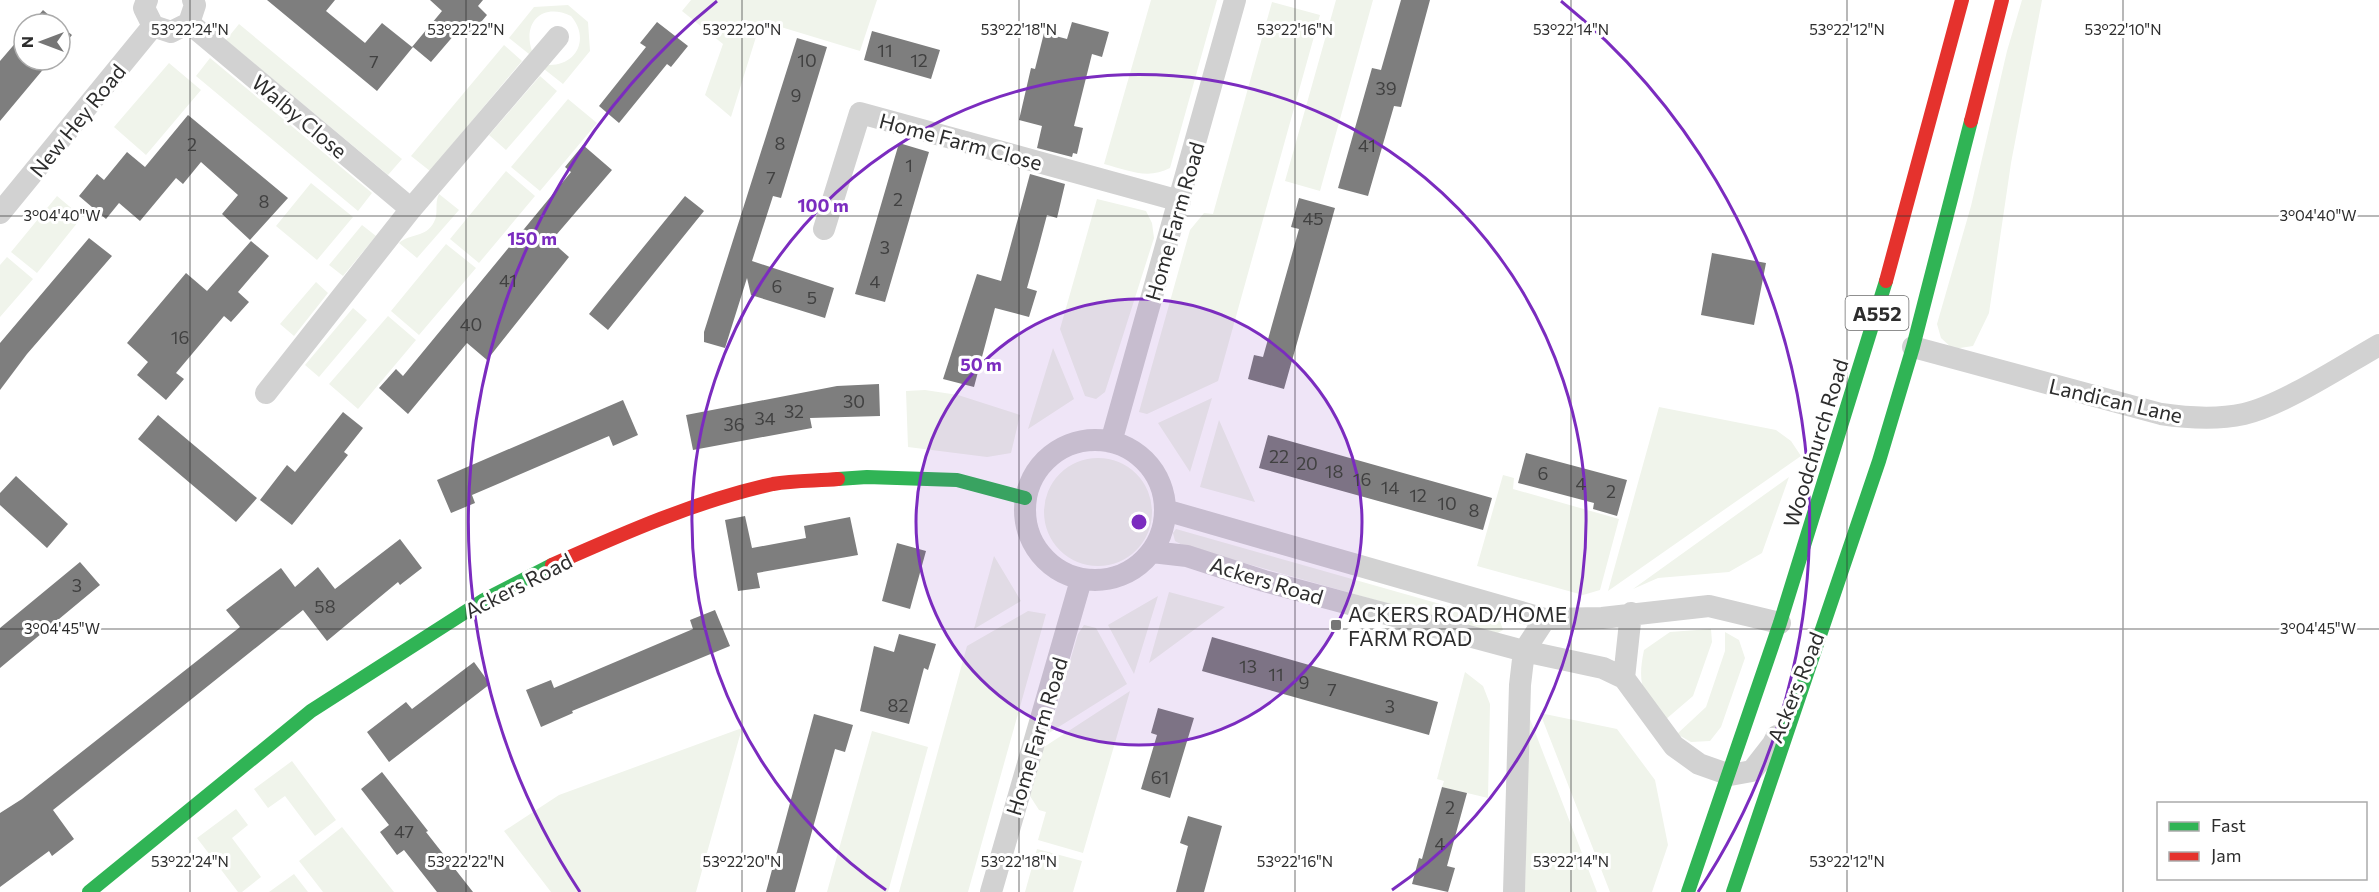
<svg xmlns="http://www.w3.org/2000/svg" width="2379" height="892" font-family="Commissioner,sans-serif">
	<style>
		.green { fill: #f0f4eb }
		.building { fill: #7e7e7e }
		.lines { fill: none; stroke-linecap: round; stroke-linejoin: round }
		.street { stroke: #d2d2d2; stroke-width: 22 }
		.fast { stroke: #30b455; stroke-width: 14 }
		.jam { stroke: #e5322d; stroke-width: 14 }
		.ticks { fill: none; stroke: #2d2d2d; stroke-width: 1.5; stroke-opacity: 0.45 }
		.ring { fill: none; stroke: #7b2cbf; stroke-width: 3 }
		.poi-dot { fill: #767676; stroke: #fff; stroke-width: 2 }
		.labels { text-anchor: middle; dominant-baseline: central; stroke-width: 6; stroke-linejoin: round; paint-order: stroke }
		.number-label { font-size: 18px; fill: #414141 }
		.shield { fill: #fff; stroke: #6c6c6c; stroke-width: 1.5 }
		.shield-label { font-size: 20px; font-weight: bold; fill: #2d2d2d }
		.street-label { font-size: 21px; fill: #2d2d2d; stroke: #fff }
		.poi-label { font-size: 21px; fill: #2d2d2d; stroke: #fff; text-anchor: start }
		.ticks-label { font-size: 15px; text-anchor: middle; fill: #2d2d2d; stroke: #fff; stroke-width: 6; stroke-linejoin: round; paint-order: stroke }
		.centre { fill: #7b2cbf; stroke: #fff; stroke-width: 3 }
		.ring-label { font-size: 18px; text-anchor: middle; font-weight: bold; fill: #7b2cbf; stroke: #fff; stroke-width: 6; stroke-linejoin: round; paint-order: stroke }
	</style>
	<rect width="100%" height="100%" fill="#fff"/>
	<path class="green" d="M691,0H877L860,51L761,21L731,117L705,95L723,44L682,11Z
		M1151,0H1217L1170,168C1148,180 1127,170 1104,164Z
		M1336,0H1373L1320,191L1285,181Z
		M2022,0H2042L2011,163L1989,313L1973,346L1953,349L1941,338L1937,324L1971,206L2007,51Z
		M1272,2L1320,15L1218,381L1147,414L1139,412L1190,230L1204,213L1213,214Z
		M568,5L588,22L590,51L563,84L544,69L548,65C577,66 590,38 571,16C543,2 522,22 532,51L529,54L509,38L534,7Z
		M239,24L402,159L388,175L226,40Z
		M504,45L522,61L430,171L411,156Z
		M210,58L372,193L358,211L196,76Z
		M169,63L201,90L146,155L114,127Z
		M540,76L557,91L506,150L489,135Z
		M568,99L597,123L540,191L511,167Z
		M506,171L535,196L479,263L450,239Z
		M311,183L353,217L317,260L276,226Z
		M439,194L459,210L417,258L399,243C410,233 426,238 434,222C439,213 434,204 439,194Z
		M57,196L82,217L37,273L11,252Z
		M1097,199L1146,211L1152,223L1154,238L1105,392L1096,399L1085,396L1060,329Z
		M362,225L376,236L343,276L329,265Z
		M446,244L476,268L419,335L391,311Z
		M7,257L33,279L0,317V265Z
		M316,282L328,293L294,336L280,324Z
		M353,308L367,320L319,377L305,365Z
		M388,316L416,340L358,409L329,384Z
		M1053,348L1074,399L1028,429Z
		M925,390L958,395L1020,415L1011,453L987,457L908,447L906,391Z
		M1212,398L1190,472L1158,423Z
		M1659,407L1776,430L1791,441L1801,456L1608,591Z
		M1219,420L1255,502L1200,487Z
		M1044 512a54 54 0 1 1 108 0a54 54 0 1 1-108 0Z
		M1503,475L1514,478L1513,489L1619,519L1600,590L1583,595L1477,566Z
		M1789,477L1762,553L1729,572L1658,578L1633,589Z
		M1176,529L1500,621L1503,630L1496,634L1184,546L1175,541L1173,533Z
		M994,556L1021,601L974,629Z
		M1169,592L1225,607L1149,663Z
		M1158,596L1134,674L1108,625Z
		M1028,611L1046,614L968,892H899L967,646Z
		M1084,625L1096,628L1127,684L1049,733L1078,634Z
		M1711,629L1712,642L1693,696L1665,720C1642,696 1637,683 1644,650L1670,632Z
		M1725,632L1739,640L1745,658L1721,727L1710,741L1691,742L1677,734L1706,707L1725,651Z
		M1465,672L1483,686L1490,704L1488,798L1442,787L1444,781L1437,779Z
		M1130,691L1083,853L1038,840L1046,812L1039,810L1030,796L1044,747Z
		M1540,713L1617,729L1655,780L1668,845L1652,892H1610Z
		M1530,719L1597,892H1525L1528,729Z
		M742,728L696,892H551L504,831L559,795Z
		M872,731L928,747L888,892H827Z
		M292,761L336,820L315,836L285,796L268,808L254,789Z
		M236,809L248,825L232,838L261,877L242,892H238L197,838Z
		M342,827L394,892H323L299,861Z
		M1037,849L1082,861L1073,892H1025Z
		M294,874L308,892H269Z"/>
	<path class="building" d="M267,0H335L326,11L365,43L382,23L412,47L442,11L430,0H483L478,6L487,15L470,35L461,27L431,62L413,47L377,91Z
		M1401,0H1430L1401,107L1394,106L1368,196L1338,188L1372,68L1381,70Z
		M43,10L59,24H31Z
		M657,22L688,46L671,67L667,64L619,123L599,106L646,47L640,43Z
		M1072,22L1109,32L1102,57L1092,54L1074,126L1083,128L1077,154L1073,153L1072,157L1037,148L1042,126L1019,120L1031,68L1035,69L1044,33L1067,39Z
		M60,25L72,35L60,50Z
		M872,31L940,50L931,79L864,60Z
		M24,33V60H51L0,121V61Z
		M797,38L827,47L781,198L773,196L752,261L834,288L825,318L751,295L747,278L725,348L704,342V332Z
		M188,115L288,198L250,240L222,214L238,195L201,162L183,184L176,178L140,221L119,203L106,219L79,196L97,174L104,180L127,152L145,167Z
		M899,143L929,152L885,302L855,294Z
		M583,145L612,170L551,241L569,257L487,360L467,343L408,414L379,388L396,369L403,376L571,172L565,167Z
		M1030,174L1065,184L1057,218L1047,215L1038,249L1027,288L1037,291L1029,317L995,308L974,387L943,379L977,274L1001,281Z
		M685,196L704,211L608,330L589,314Z
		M1299,198L1335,208L1284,389L1248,379L1254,355L1263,357L1299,229L1291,227Z
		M89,238L112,256L27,354L0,390V343Z
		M251,241L269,256L238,292L249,302L231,322L224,316L176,373L184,379L166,400L137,375L148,362L127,343L186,273L207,291Z
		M1712,253L1766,263L1754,325L1701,315Z
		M879,384L880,416L810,418L812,428L693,450L686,415L837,386Z
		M623,400L638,435L613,446L609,436L472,495L475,503L451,513L437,480Z
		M343,412L363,428L344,452L348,455L292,525L260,500L287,465L295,472Z
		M158,415L257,498L236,522L138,439Z
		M1268,435L1492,498L1483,530L1259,468Z
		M1526,453L1627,480L1617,516L1593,509L1594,503L1518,483Z
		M16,476L68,524L47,548L0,505V493Z
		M745,516L752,548L806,538L804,526L850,517L858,555L757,573L760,588L738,591L725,520Z
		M400,539L422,568L400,585L398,582L327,641L303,610L53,810L74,839L52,856L49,851L0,887V813L22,799L240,627L226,610L281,568L295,587L318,567L335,589Z
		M897,543L926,551L910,609L882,601Z
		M80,562L100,585L0,668V628Z
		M715,610L730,646L572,711L573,713L541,727L526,690L551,680L554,688L693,629L690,620Z
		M899,634L936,644L928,670L924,668L909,724L860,711L874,646L894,652Z
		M1212,637L1438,702L1429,735L1202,671Z
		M474,662L490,684L389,762L367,732L406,702L412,709Z
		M1158,708L1194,718L1170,798L1141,789L1157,735L1151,733Z
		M814,714L853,725L845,752L835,749L795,892H766Z
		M382,772L428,831L426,832L473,892H437L404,850L397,855L380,832L389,825L361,789Z
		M1442,787L1467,793L1447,866L1455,868L1448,892L1412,884L1419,858L1422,859Z
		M1188,816L1222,826L1204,892H1176L1188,846L1180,843Z"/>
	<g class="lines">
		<path class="street" d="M147,0L144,8L153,26L171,32L189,23L195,5L193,0
			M189,23L411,209
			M0,213L153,26
			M824,229L860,113L1180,201
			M1913,347L2161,414C2188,418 2216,420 2244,414C2283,405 2342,366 2379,345
			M266,393L411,209L558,37
			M1025 510a70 70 0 1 1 140 0a70 70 0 1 1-140 0Z
			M1111,442L1235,0
			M1165,510L1545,619L1602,618L1709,606L1780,623
			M1152,552L1187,556L1264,581L1524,651L1603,668L1624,678L1674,746L1699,764L1730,775L1752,771L1773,744L1777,736
			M1624,678L1631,613
			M991,892L1081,580
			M1514,892L1520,685L1524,651L1545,619"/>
		<path class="fast" d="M838,479L867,477L957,480L1025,498
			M89,892L311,711L484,600L552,565
			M1688,892L1780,623L1886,281
			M1733,892L1879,461L1913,347L1971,121"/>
		<path class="jam" d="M1971,121L2002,0
			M1886,281L1962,0
			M552,565C624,533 696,501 773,484C794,480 817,481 838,479"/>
	</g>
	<path class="ticks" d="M190,0V892M466,0V892M742,0V892M1019,0V892M1295,0V892M1571,0V892M1847,0V892M2123,0V892M0,216H2379M0,629H2379"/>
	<circle cx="1139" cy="522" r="223" fill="#7b2cbf" fill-opacity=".12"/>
	<g class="ring">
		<circle cx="1139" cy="522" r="223"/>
		<path d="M886 890A447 447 0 1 1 1392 890"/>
		<path d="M580 892A670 670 0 0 1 717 1M1561 1A670 670 0 0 1 1698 892"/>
	</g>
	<rect class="poi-dot" x="1330" y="619" width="12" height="12" rx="3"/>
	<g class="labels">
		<g class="number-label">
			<text x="885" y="50">11</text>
			<text x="807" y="60">10</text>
			<text x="919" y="60">12</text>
			<text x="374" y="61">7</text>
			<text x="1386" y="88">39</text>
			<text x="796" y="95">9</text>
			<text x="780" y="143">8</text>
			<text x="192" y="144">2</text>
			<text x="1367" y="145">41</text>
			<text x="909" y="165">1</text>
			<text x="771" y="177">7</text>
			<text x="898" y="199">2</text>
			<text x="264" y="201">8</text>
			<text x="1313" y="218">45</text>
			<text x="885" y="247">3</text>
			<text x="508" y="280">41</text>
			<text x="875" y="281">4</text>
			<text x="777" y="286">6</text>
			<text x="812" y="297">5</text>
			<text x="471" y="324">40</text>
			<text x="180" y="337">16</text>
			<text x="854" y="401">30</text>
			<text x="794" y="411">32</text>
			<text x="765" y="418">34</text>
			<text x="734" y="424">36</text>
			<text x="1279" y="456">22</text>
			<text x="1307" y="463">20</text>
			<text x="1334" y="471">18</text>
			<text x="1543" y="473">6</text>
			<text x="1362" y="479">16</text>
			<text x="1581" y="483">4</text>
			<text x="1390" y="487">14</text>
			<text x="1611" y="491">2</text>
			<text x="1418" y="495">12</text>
			<text x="1447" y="503">10</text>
			<text x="1474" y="510">8</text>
			<text x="77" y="585">3</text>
			<text x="325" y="606">58</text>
			<text x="1248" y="666">13</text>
			<text x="1276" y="674">11</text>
			<text x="1304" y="682">9</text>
			<text x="1332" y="689">7</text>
			<text x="898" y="705">82</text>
			<text x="1390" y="706">3</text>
			<text x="1160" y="777">61</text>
			<text x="1450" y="807">2</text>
			<text x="404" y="831">47</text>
			<text x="1440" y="843">4</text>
		</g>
		<rect class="shield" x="1845.5" y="296" width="63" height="34" rx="4.5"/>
		<g class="shield-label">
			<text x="1877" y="313">A552</text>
		</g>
		<g class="street-label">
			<text transform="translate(300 116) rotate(40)">Walby Close</text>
			<text transform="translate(77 120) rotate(-51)">New Hey Road</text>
			<text transform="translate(961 141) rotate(15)">Home Farm Close</text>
			<text transform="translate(1174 221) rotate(-74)">Home Farm Road</text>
			<text transform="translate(2116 400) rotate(13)">Landican Lane</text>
			<text transform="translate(1815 443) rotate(-73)">Woodchurch Road</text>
			<text transform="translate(1267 580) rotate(17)">Ackers Road</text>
			<text transform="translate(518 585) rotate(-27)">Ackers Road</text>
			<text transform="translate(1795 687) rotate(-68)">Ackers Road</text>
			<text transform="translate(1036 736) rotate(-73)">Home Farm Road</text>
		</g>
		<g class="poi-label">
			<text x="1348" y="613">ACKERS ROAD/HOME<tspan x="1348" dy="24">FARM ROAD</tspan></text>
		</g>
	</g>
	<g class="ticks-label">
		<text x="190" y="35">53°22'24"N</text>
		<text x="466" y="35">53°22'22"N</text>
		<text x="742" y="35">53°22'20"N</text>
		<text x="1019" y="35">53°22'18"N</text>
		<text x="1295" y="35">53°22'16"N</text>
		<text x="1571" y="35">53°22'14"N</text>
		<text x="1847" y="35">53°22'12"N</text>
		<text x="2123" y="35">53°22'10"N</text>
		<text x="2318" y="221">3°04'40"W</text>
		<text x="62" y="221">3°04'40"W</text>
		<text x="2318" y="634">3°04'45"W</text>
		<text x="62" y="634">3°04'45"W</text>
		<text x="190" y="867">53°22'24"N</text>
		<text x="466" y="867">53°22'22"N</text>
		<text x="742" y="867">53°22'20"N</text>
		<text x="1019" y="867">53°22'18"N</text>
		<text x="1295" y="867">53°22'16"N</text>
		<text x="1571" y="867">53°22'14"N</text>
		<text x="1847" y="867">53°22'12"N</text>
	</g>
	<circle cx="1139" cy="522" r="9" class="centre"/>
	<g class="ring-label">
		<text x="823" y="212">100 m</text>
		<text x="532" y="245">150 m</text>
		<text x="981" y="371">50 m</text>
	</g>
	<rect x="2157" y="802" width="210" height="78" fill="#ffffff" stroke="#ababab" stroke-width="1.5"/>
	<rect x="2169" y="822" width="30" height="9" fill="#30b455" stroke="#ababab" stroke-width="1.5"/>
	<text x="2211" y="832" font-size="18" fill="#2d2d2d">Fast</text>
	<rect x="2169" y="852" width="30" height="9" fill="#e5322d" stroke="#ababab" stroke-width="1.5"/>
	<text x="2211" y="862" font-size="18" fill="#2d2d2d">Jam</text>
	<g transform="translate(42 42) rotate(270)"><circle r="28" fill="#ffffff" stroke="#ababab" stroke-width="1.5"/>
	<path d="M0-4.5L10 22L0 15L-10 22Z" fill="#767676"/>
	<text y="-9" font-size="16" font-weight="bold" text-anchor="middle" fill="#2d2d2d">N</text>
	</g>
</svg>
